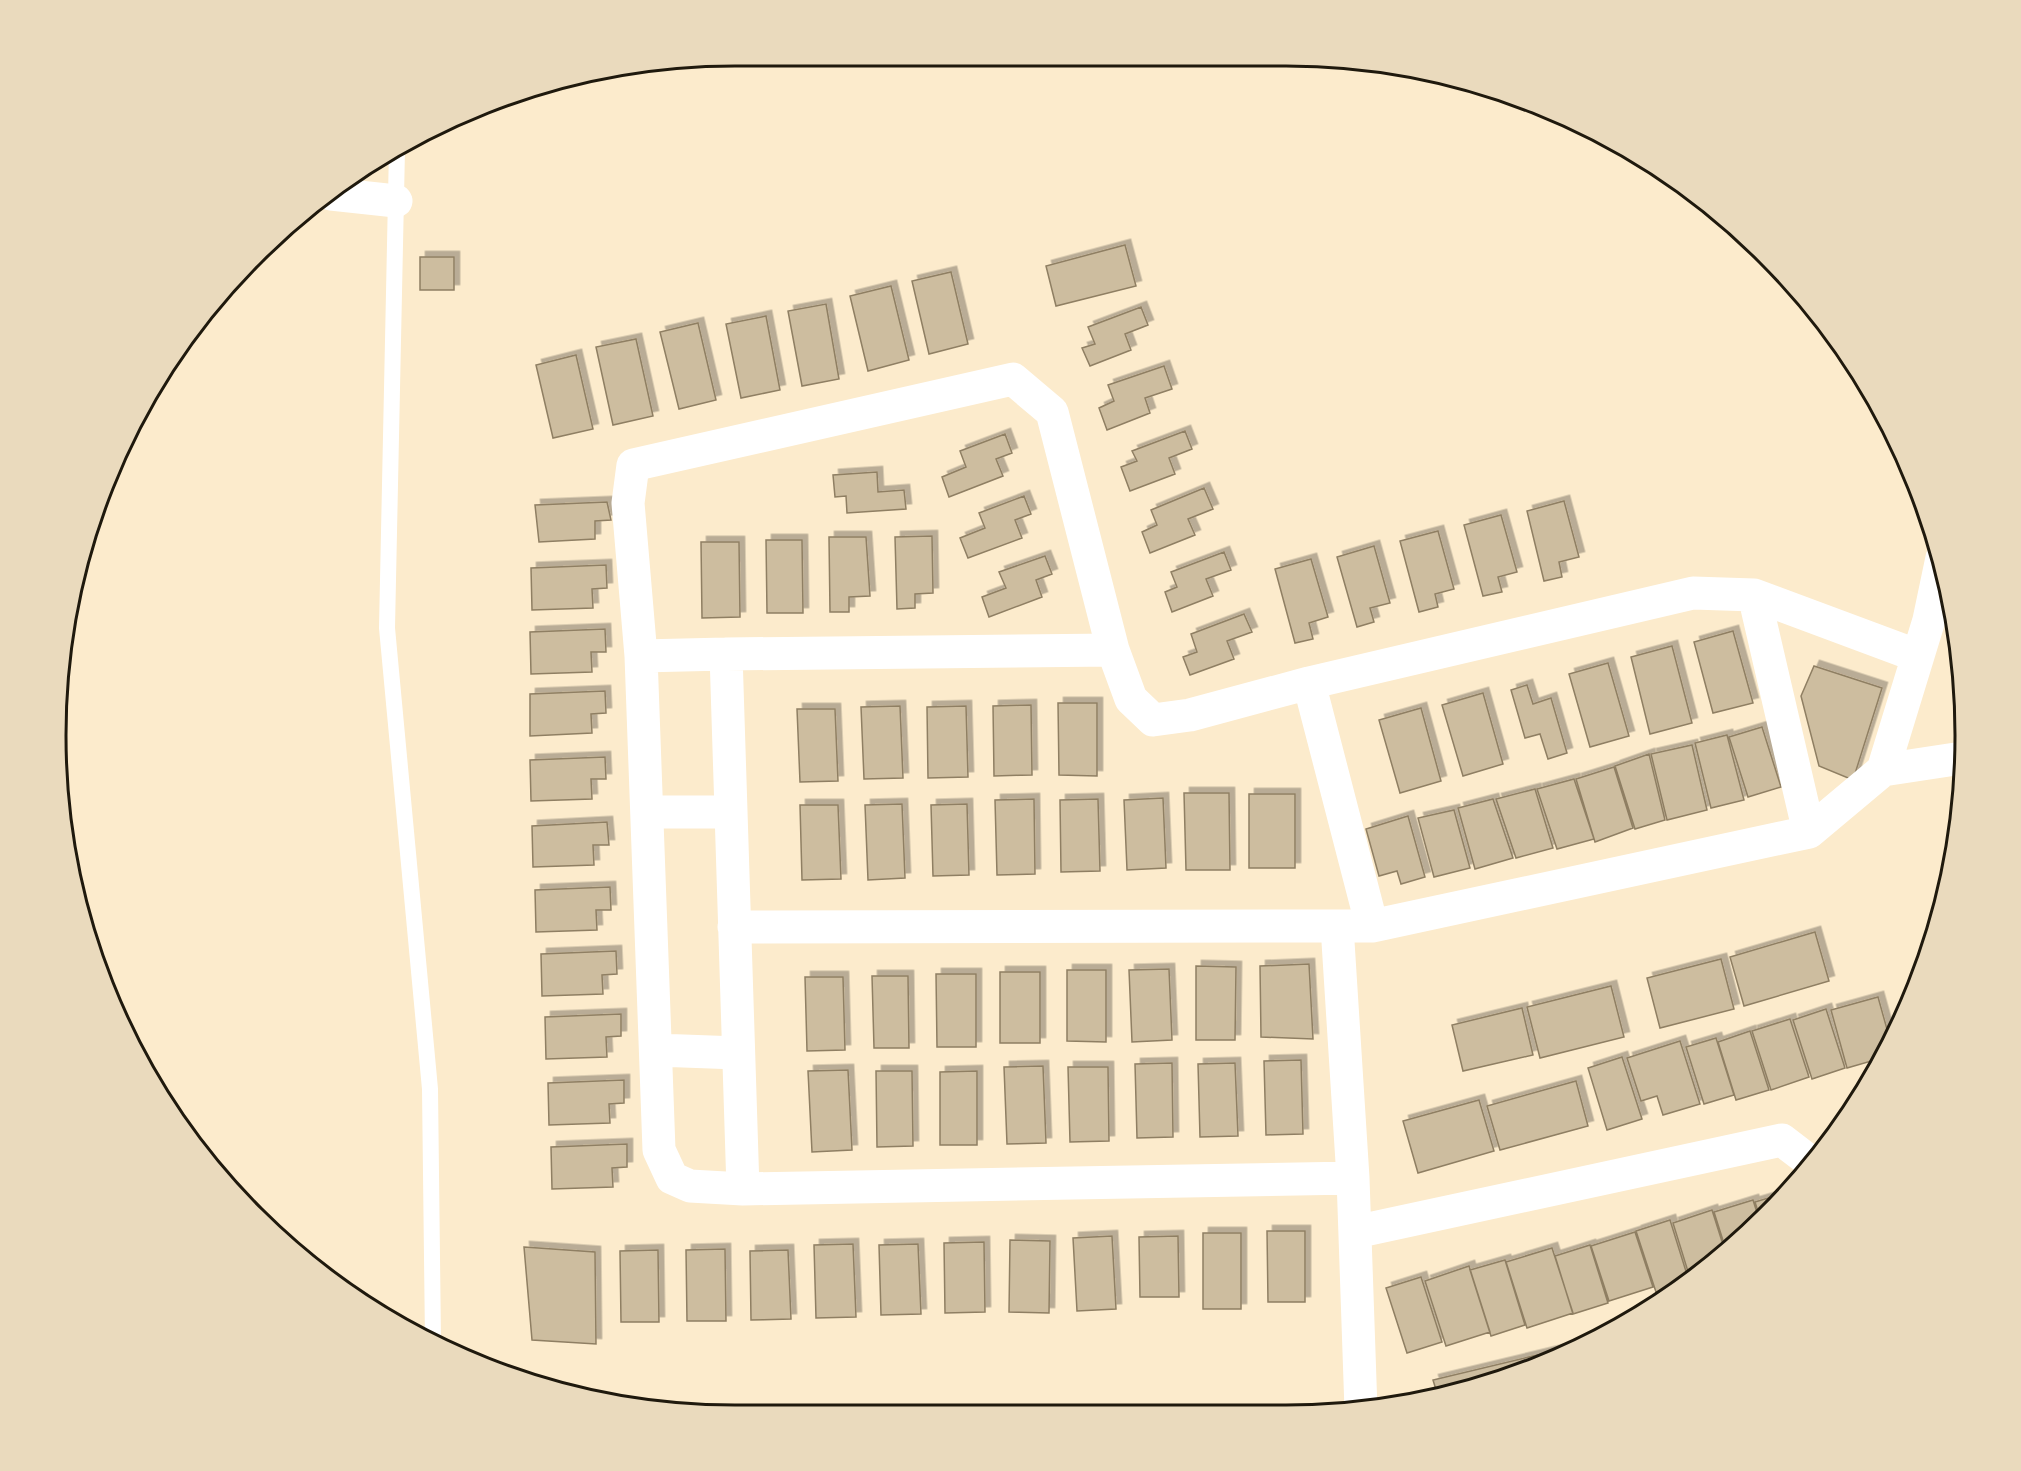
<svg xmlns="http://www.w3.org/2000/svg" width="2021" height="1471" font-family="'Playfair Display',serif">
	<style>
		.building { fill: #cdbd9f; stroke: #8f7f63; stroke-width: 1.5; filter: url(#shadow) }
		.lines { fill: none; stroke-linecap: round; stroke-linejoin: round }
		.lane { stroke: #fff; stroke-width: 16 }
		.street { stroke: #fff; stroke-width: 33 }
		.rim { fill: none; stroke: #1f190d; stroke-width: 3 }
	</style>
	<defs>
		<filter id="shadow"><feDropShadow dx="5.5" dy="-5.5" stdDeviation="0" flood-color="#0004"/></filter>
	</defs>
	<rect width="100%" height="100%" fill="#fcebcc"/>
	<path class="building" d="M1125,245L1136,286L1056,306L1046,266Z
		M420,257H454V290H420Z
		M951,272L968,344L929,354L912,281Z
		M891,286L909,360L868,371L850,296Z
		M826,304L839,379L802,386L788,311Z
		M1141,307L1148,325L1125,334L1131,350L1090,366L1082,348L1095,344L1088,327Z
		M766,316L780,390L741,398L726,324Z
		M698,323L716,400L679,409L660,332Z
		M636,339L653,416L613,425L596,347Z
		M576,355L593,429L553,438L536,365Z
		M1164,366L1172,389L1145,398L1150,413L1107,430L1099,408L1114,401L1108,385Z
		M1185,431L1192,449L1169,458L1175,474L1130,491L1121,467L1137,461L1132,451Z
		M1005,434L1012,453L996,459L1003,476L949,497L942,477L966,467L960,451Z
		M877,472L878,492L904,490L906,509L847,513L846,496L835,497L833,475Z
		M1204,488L1213,509L1188,519L1195,535L1150,553L1142,532L1157,525L1151,510Z
		M1024,496L1031,514L1015,520L1022,538L968,558L960,538L985,528L979,513Z
		M1564,501L1579,557L1559,562L1562,577L1544,581L1527,511Z
		M607,502L611,520L595,521V539L539,542L535,505Z
		M1501,515L1517,572L1498,577L1502,592L1483,596L1464,525Z
		M1438,531L1454,589L1435,594L1438,607L1419,612L1400,541Z
		M932,536L933,593L915,594V608L897,609L895,537Z
		M829,537H866L870,596L849,597V612H830Z
		M766,540H802L803,613H767Z
		M701,542H739L740,617L702,618Z
		M1374,546L1390,603L1370,608L1374,622L1357,627L1337,557Z
		M1224,552L1231,570L1206,579L1213,596L1172,612L1165,592L1177,587L1171,572Z
		M1045,556L1052,574L1036,580L1042,597L989,617L982,597L1006,588L999,572Z
		M1311,559L1328,617L1309,623L1313,639L1295,643L1275,569Z
		M606,565L607,588L592,589L593,608L532,610L531,568Z
		M1244,614L1252,632L1227,641L1234,659L1190,675L1183,657L1197,652L1191,634Z
		M605,629L606,652H591L592,672L531,674L530,632Z
		M1733,631L1753,703L1713,713L1694,642Z
		M1672,646L1692,723L1650,734L1631,657Z
		M1608,663L1629,736L1590,747L1569,674Z
		M1814,666L1882,688L1853,780L1819,766L1801,696Z
		M1527,685L1533,704L1551,698L1567,753L1548,759L1540,734L1525,738L1511,690Z
		M605,691L606,713L591,714L592,733L530,736V694Z
		M1483,693L1503,764L1463,776L1442,705Z
		M1058,703H1097V776L1059,775Z
		M1031,705L1032,775L994,776L993,706Z
		M900,706L903,778L864,779L861,707Z
		M966,706L968,777L928,778L927,707Z
		M1421,708L1441,781L1400,793L1379,720Z
		M797,709H835L838,781L800,782Z
		M1762,727L1781,787L1748,797L1729,737Z
		M1727,735L1744,800L1711,808L1695,743Z
		M1692,745L1707,810L1667,820L1651,754Z
		M1649,754L1665,820L1635,829L1615,766Z
		M605,757L606,779H591L592,799L531,801L530,760Z
		M1614,767L1633,828L1595,842L1576,779Z
		M1574,779L1594,839L1557,849L1537,789Z
		M1535,789L1553,848L1516,858L1496,799Z
		M1184,793H1229L1230,870H1186Z
		M1249,794H1295V868H1249Z
		M1163,798L1166,868L1127,870L1124,800Z
		M1034,799L1035,874L997,875L995,800Z
		M1098,799L1100,871L1061,872L1060,800Z
		M1493,799L1513,858L1475,869L1458,808Z
		M902,804L905,878L868,880L865,805Z
		M967,804L969,875L933,876L931,805Z
		M800,805H838L841,879L802,880Z
		M1454,810L1470,868L1434,877L1418,818Z
		M1408,816L1425,877L1401,884L1397,871L1379,876L1366,829Z
		M607,822L609,845H593L594,865L533,867L532,826Z
		M610,887L611,910H596L597,930L536,932L535,890Z
		M1815,932L1829,981L1744,1006L1730,957Z
		M616,951L617,974L602,975L603,994L542,996L541,954Z
		M1721,959L1734,1009L1660,1028L1647,978Z
		M1309,964L1313,1039L1261,1037L1260,966Z
		M1196,966L1236,967L1235,1040H1196Z
		M1169,969L1172,1040L1132,1042L1129,970Z
		M1067,970H1106V1042L1067,1041Z
		M1000,972H1040V1043H1000Z
		M936,974H976V1047H937Z
		M872,976H908L909,1048H874Z
		M805,977H843L845,1050L807,1051Z
		M1611,986L1624,1037L1540,1058L1527,1007Z
		M1878,997L1890,1040L1882,1058L1847,1068L1831,1010Z
		M1522,1008L1533,1055L1463,1071L1452,1025Z
		M1826,1009L1845,1068L1812,1079L1793,1020Z
		M621,1014V1036L606,1037L607,1057L546,1059L545,1017Z
		M1790,1019L1809,1077L1771,1090L1752,1031Z
		M1750,1031L1769,1090L1736,1100L1718,1042Z
		M1716,1038L1734,1095L1704,1104L1686,1047Z
		M1680,1041L1700,1104L1663,1115L1657,1096L1641,1101L1627,1058Z
		M1622,1057L1642,1119L1607,1130L1588,1068Z
		M1301,1060L1303,1134L1266,1135L1264,1061Z
		M1172,1063L1173,1137L1137,1138L1135,1064Z
		M1235,1063L1238,1136L1200,1137L1198,1064Z
		M1043,1066L1046,1143L1007,1144L1004,1067Z
		M1068,1067H1108L1109,1141L1070,1142Z
		M848,1070L852,1150L812,1152L808,1071Z
		M876,1071H912L913,1146L877,1147Z
		M977,1071V1145H940V1072Z
		M624,1080V1103L609,1104L610,1123L549,1125L548,1083Z
		M1576,1081L1588,1126L1500,1150L1487,1106Z
		M1479,1100L1494,1151L1418,1173L1403,1121Z
		M627,1144V1167L612,1168L613,1187L552,1189L551,1147Z
		M1788,1192L1760,1218L1755,1202Z
		M1753,1200L1759,1219L1726,1250L1714,1212Z
		M1712,1210L1725,1251L1700,1275L1690,1278L1673,1223Z
		M1670,1220L1689,1281L1656,1292L1636,1231Z
		M1267,1231H1305V1302H1268Z
		M1635,1232L1653,1287L1609,1301L1591,1246Z
		M1203,1233H1241V1309H1203Z
		M1112,1236L1116,1309L1077,1311L1073,1238Z
		M1178,1236L1179,1297H1140L1139,1237Z
		M1010,1240L1050,1241L1049,1313L1009,1312Z
		M984,1242L985,1312L945,1313L944,1243Z
		M853,1244L856,1317L816,1318L814,1245Z
		M918,1244L921,1314L881,1315L879,1245Z
		M1590,1245L1608,1303L1573,1314L1555,1256Z
		M524,1247L595,1252L596,1344L532,1340Z
		M1552,1248L1573,1313L1527,1328L1506,1262Z
		M725,1249L726,1321H687L686,1250Z
		M658,1250L659,1322H621L620,1251Z
		M788,1250L791,1319L751,1320L750,1251Z
		M1505,1260L1525,1325L1491,1336L1470,1270Z
		M1469,1266L1490,1332L1446,1346L1425,1281Z
		M1421,1277L1442,1342L1407,1353L1386,1288Z
		M1579,1345L1546,1364L1437,1393L1433,1380Z"/>
	<g class="lines">
		<path class="lane" d="M397,149L387,628L430,1089L433,1341"/>
		<path class="street" d="M331,194L396,201
			M1754,595L1809,832
			M641,656L726,654
			M1309,683L1693,593L1754,595L1918,656
			M1883,770L1929,620L1942,558
			M647,812H731
			M734,927L1337,926
			M656,1050L738,1053
			M1353,1178L743,1189L726,654L1113,650L1131,699L1153,720L1190,715L1309,683L1372,926
			M743,1189L690,1186L672,1178L659,1150L641,656L628,503L633,465L1013,379L1052,412L1113,650
			M1355,1232L1782,1140L1812,1163
			M1361,1410L1353,1178L1337,926H1372L1809,832L1883,770L1962,758"/>
	</g>
	<path d="M0 0H2021V1471H0ZM735 66H1286A669 669 0 0 1 1955 735V736A669 669 0 0 1 1286 1405H735A669 669 0 0 1 66 736V735A669 669 0 0 1 735 66Z" fill="#eadabd" fill-rule="evenodd"/>
	<path class="rim" d="M735 66H1286A669 669 0 0 1 1955 735V736A669 669 0 0 1 1286 1405H735A669 669 0 0 1 66 736V735A669 669 0 0 1 735 66Z"/>
</svg>
